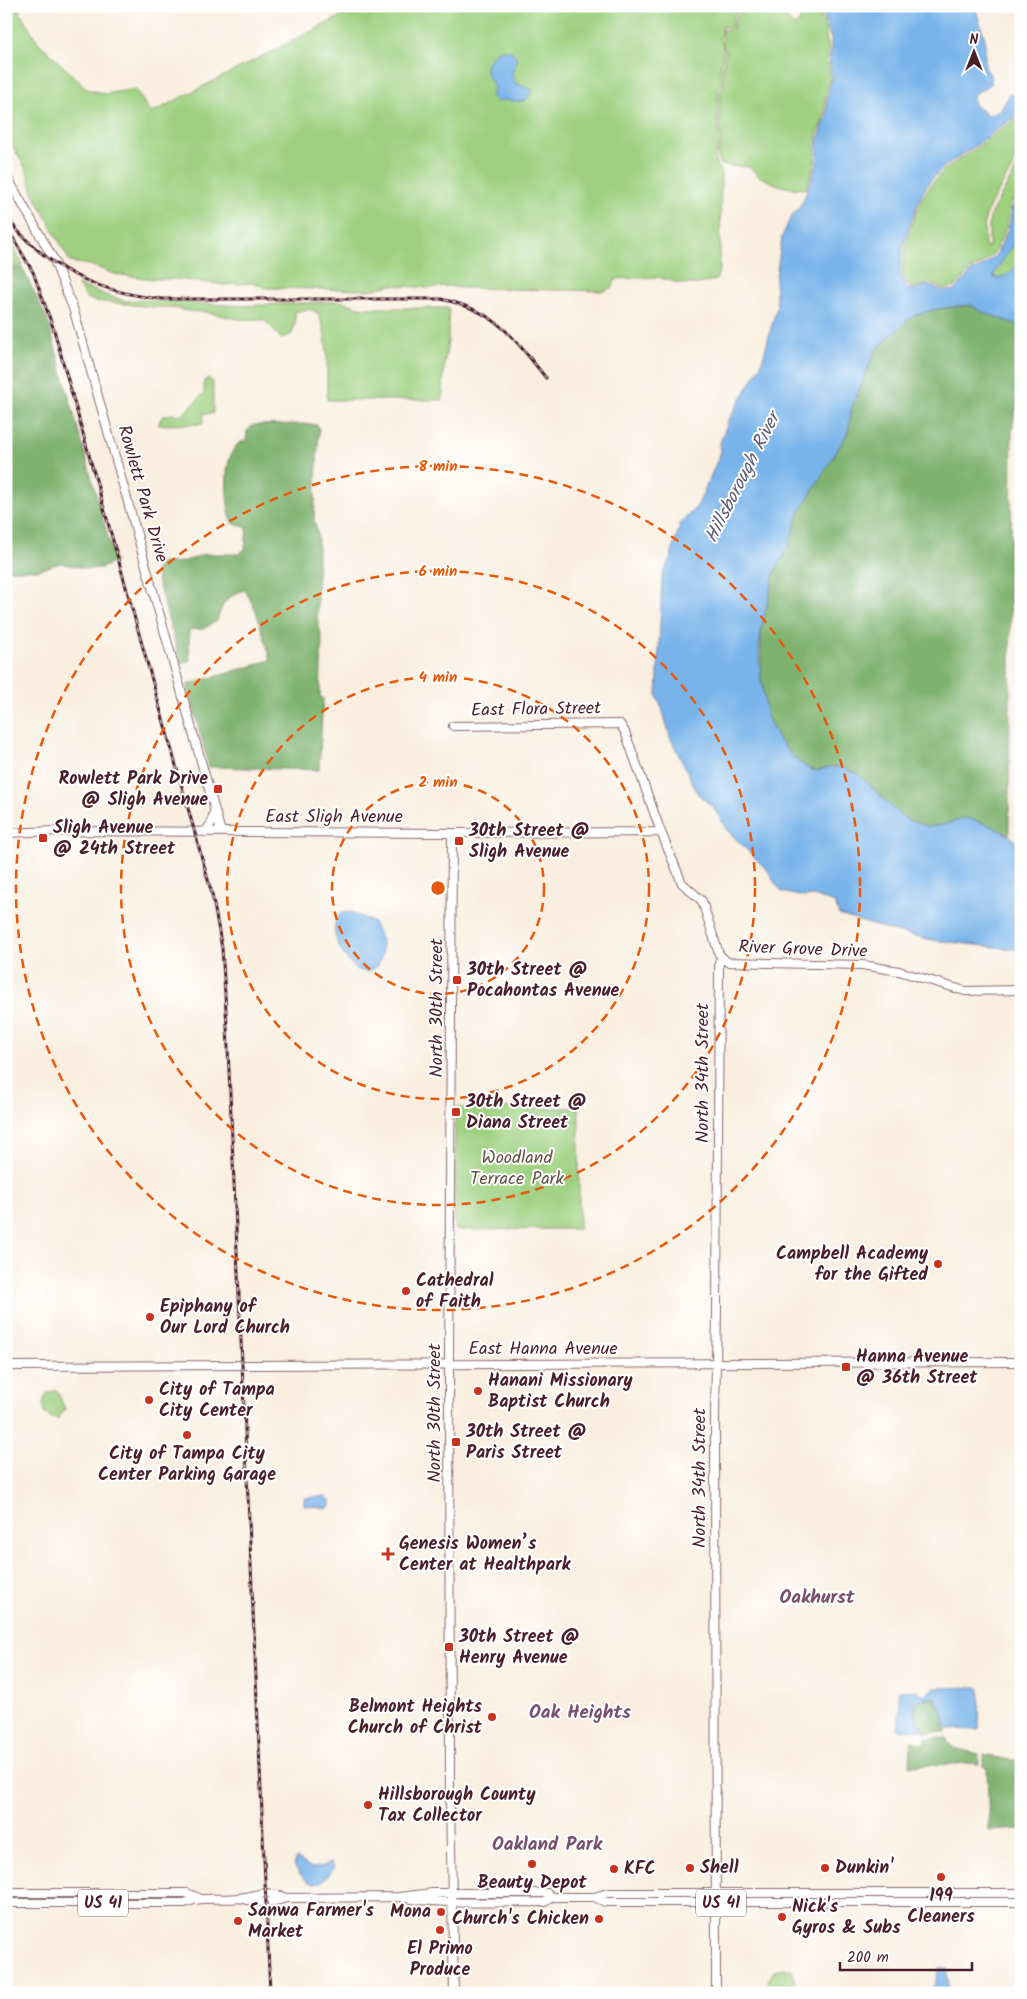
<svg xmlns="http://www.w3.org/2000/svg" width="1027" height="1999" font-family="Kalam,sans-serif">
	<style>
		.green { fill: #9ed080; stroke: #747856 }
		.forest { fill: #7eb26e; stroke: #64684c }
		.water { fill: #78b4ea; stroke: #616a8a }
		.lines { fill: none; stroke-linecap: round; stroke-linejoin: round }
		.secondary-casing { stroke: #87676a; stroke-width: 10 }
		.primary-casing { stroke: #87676a; stroke-width: 10 }
		.secondary { stroke: #fff; stroke-width: 8 }
		.primary { stroke: #fff; stroke-width: 8 }
		.rail-casing { stroke: #4a1f2b; stroke-width: 3 }
		.rail { stroke: #fff; stroke-width: 1; stroke-dasharray: 4; stroke-linecap: butt }
		.ring { fill: none; stroke: #e8590c; stroke-width: 2.5; stroke-dasharray: 9 6 }
		.poi-dot { fill: #c8321e; stroke: #fff; stroke-width: 2 }
		.labels { text-anchor: middle; dominant-baseline: central; stroke-width: 4; stroke-linejoin: round; paint-order: stroke }
		.shield { fill: #fff; stroke: #80626b; stroke-width: 1 }
		.shield-label { font-size: 16px; font-weight: bold; fill: #4a1f2b }
		.street-label { font-size: 18px; fill: #4a1f2b; stroke: #fff }
		.poi-label { font-size: 18px; font-weight: bold; fill: #4a1f2b; stroke: #fff; text-anchor: start }
		.park-label { font-size: 18px; fill: #635444; stroke: #fff }
		.water-label { font-size: 19px; font-style: italic; fill: #5c5b77; stroke: #fff }
		.neighbourhood-label { font-size: 19px; font-weight: bold; fill: #795170; stroke: #fff }
		.centre { fill: #e8590c; stroke: #fff; stroke-width: 2.5 }
		.ring-label { font-size: 15px; text-anchor: middle; font-weight: bold; fill: #e8590c; stroke: #fff; stroke-width: 4; stroke-linejoin: round; paint-order: stroke }
	</style>
	<rect width="100%" height="100%" fill="#fff"/>
	<filter id="ink" filterUnits="userSpaceOnUse"><feTurbulence type="fractalNoise" baseFrequency=".02" numOctaves="2"/><feDisplacementMap in="SourceGraphic" scale="10" xChannelSelector="R" yChannelSelector="G"/><feConvolveMatrix kernelMatrix="1 2 1 2 8 2 1 2 1" color-interpolation-filters="sRGB"/></filter>
	<filter id="wash" filterUnits="userSpaceOnUse"><feTurbulence type="fractalNoise" baseFrequency=".0096" numOctaves="4" result="noise"/><feDisplacementMap in="SourceGraphic" scale="20" xChannelSelector="R" yChannelSelector="G"/><feGaussianBlur stdDeviation="1.12" result="paint"/><feColorMatrix in="noise" values="0 0 0 0 0 0 0 0 0 0 0 0 0 0 0 0 0 1.4 0 .05"/><feComposite in="paint" operator="in"/></filter>
	<g filter="url(#wash)">
		<rect width="100%" height="100%" fill="#f9eedf"/>
		<path class="green" d="M6,6H19L20,12L38,42L87,89L104,94L135,89L151,113L361,6H745L734,16L731,27H722L720,39L724,50L720,69L722,84L718,91V127L720,142L715,156L716,165L721,171L720,269L716,280L699,284H681L658,277L615,279L613,287L604,291L461,288L449,286L426,288L391,285L370,290L267,288L252,283L224,285L176,279H153L114,274L90,265L70,262L33,192L27,171L6,135Z
			M748,6H779L793,26L799,23L801,16L798,6H818L819,13L824,23L829,51L827,58L830,77L825,97V114L816,139L815,163L806,189L789,188L776,184L760,177L749,167L720,165L717,155L722,142L720,127V92L724,85L722,69L726,51L723,44L722,32L723,30L732,29L736,17Z
			M1017,120H1021V131L1013,166L987,211L984,224L985,247H989V224L991,213L1017,168L1021,149V183L1010,207L1008,222L1002,238L994,253L981,265L971,269L955,287L945,289L928,283L912,289C907,284 903,279 903,273C902,248 916,202 932,183C944,167 964,157 980,145C992,136 1002,126 1017,120Z
			M6,232L23,265L6,268Z
			M1021,232C1021,240 1024,255 1020,262C1015,272 1005,279 994,278V273Z
			M78,285L124,301L152,300L241,306L340,301L363,308H449L448,341L444,366L443,400H327C326,371 331,338 317,312L308,309L295,312V324L292,334L281,339L273,329L264,320L238,319L205,312L188,311L169,307H152L95,301L86,298Z
			M208,378L213,382V413L203,414V424L159,425C159,412 173,414 182,415L204,393V381Z
			M455,1108H579V1229L455,1230Z
			M57,1390L65,1409L58,1419L52,1418L44,1413L43,1402L47,1393Z
			M785,1968L792,1970L795,1983L793,1992L778,1993L771,1989L768,1980L774,1970Z"/>
		<path class="forest" d="M22,267L48,321L115,562L101,568L88,569L61,563L38,570H6V270Z
			M971,305L980,311L1021,326V400L1015,412L1012,433L1009,835L987,824L965,818L947,824L929,827L914,822L903,818L858,774L830,767L817,771L809,769L795,759L778,739L767,716L761,679V631L774,573L788,547L799,513L848,432L851,410L875,350L913,316L931,310Z
			M304,424L317,425L319,429L314,519L318,536L317,616L322,639L320,697L323,698L319,770L209,767L187,685L271,660L256,611L245,590C226,596 223,603 217,621L203,629L189,630L190,661L181,664L155,572L160,563H176L192,559L204,554H239L245,549L247,528L232,523C226,504 222,462 236,446C238,443 242,442 246,440L247,431L253,425Z
			M935,1697L943,1715L946,1732L925,1733V1730C915,1721 913,1714 916,1701Z
			M925,1738H947L948,1743L955,1748L979,1754V1765L971,1763L910,1766L911,1741L924,1744Z
			M984,1755L1010,1760H1021V1829L989,1831L987,1767L984,1766Z"/>
		<path class="water" d="M820,6H975L985,39V67L992,77L991,84C985,89 979,90 973,95L974,105L987,115C1000,114 1004,107 1008,95L1018,93L1021,95L1019,116C1004,123 992,133 978,144C963,155 942,166 930,181C917,198 897,254 901,275C903,282 907,287 911,291L927,285L945,291L955,290L972,271L982,267L996,255L1004,239L1010,223L1012,208L1021,188V232L994,274V278C1008,279 1012,270 1021,261V326L980,311L971,305L958,306L931,310L913,316L875,350L851,410L848,432L799,513L788,547L774,573L761,631L759,653L761,679L767,716L778,739L795,759L809,769L817,771L830,767H841L858,774L903,818L914,822L929,827L947,824L965,818L987,824L1009,835L1021,846V950L932,940L896,932L839,915L835,903L813,896L804,897L782,892L774,882L769,872L727,830L713,807L698,794L670,737L662,708L657,697L662,576L671,557L680,524L698,505L721,452L720,443L728,421L761,365L777,306L775,283L782,237L789,221L803,201L817,164L818,140L827,115V98L832,77L829,58L831,52V39Z
			M501,50C508,49 515,52 517,59L512,74L515,83L532,90C527,106 518,101 506,100C503,100 500,101 497,102L491,96L494,88C493,83 490,81 488,77C482,65 491,55 501,50Z
			M351,912L373,922L382,942V954L379,964L370,972C367,972 362,972 359,970C342,960 325,928 341,913Z
			M325,1496L331,1501V1505L327,1508L304,1505V1498Z
			M977,1687L980,1689L979,1730L946,1729L943,1715L935,1697L916,1701C913,1714 915,1721 925,1730L898,1729L900,1705L898,1691L918,1690L924,1696L933,1688Z
			M296,1858L312,1868L323,1866L331,1862L334,1867C320,1891 308,1888 294,1865Z
			M939,1967L947,1968L948,1991H929L935,1984Z"/>
	</g>
	<g filter="url(#ink)">
		<g class="lines">
			<g class="secondary-casing">
				<path id="secondary" d="M6,175L54,260L74,311L221,832
					M453,726L620,724L625,732L661,832L682,883L702,901L719,954L727,962L862,965L899,971L965,991L1021,990
					M205,832L211,824L214,811
					M6,833L54,831L452,833L661,832
					M452,833L449,1364L450,1802L454,1993
					M6,1366L1021,1362
					M716,1993L715,1415L717,1312L719,962"/>
			</g>
			<g class="primary-casing">
				<path id="primary" d="M6,1893H187L199,1898
					M399,1897C447,1905 496,1902 545,1902L552,1897H594L608,1893H1021
					M594,1897L605,1902H1021
					M239,1898C256,1903 269,1904 286,1898
					M6,1903H184C206,1895 219,1901 239,1898C261,1895 263,1889 286,1898L399,1897L432,1893H547L552,1897"/>
			</g>
			<use href="#secondary" class="secondary"/>
			<use href="#primary" class="primary"/>
			<g class="rail-casing">
				<path id="rail" d="M6,217C47,269 98,293 163,299H441C497,311 513,337 546,378
					M6,226L33,272L54,330L212,894L222,948L227,1026L270,1993"/>
			</g>
			<use href="#rail" class="rail"/>
		</g>
	</g>
	<g class="ring">
		<circle cx="438" cy="888" r="106"/>
		<circle cx="438" cy="888" r="211"/>
		<circle cx="438" cy="888" r="317"/>
		<circle cx="438" cy="888" r="422"/>
	</g>
	<g class="poi-dot">
		<rect x="213" y="784" width="10" height="10" rx="2.5"/>
		<rect x="38" y="833" width="10" height="10" rx="2.5"/>
		<rect x="454" y="836" width="10" height="10" rx="2.5"/>
		<rect x="452" y="975" width="10" height="10" rx="2.5"/>
		<rect x="451" y="1107" width="10" height="10" rx="2.5"/>
		<circle cx="938" cy="1264" r="5"/>
		<circle cx="406" cy="1291" r="5"/>
		<circle cx="150" cy="1317" r="5"/>
		<rect x="841" y="1362" width="10" height="10" rx="2.5"/>
		<circle cx="478" cy="1391" r="5"/>
		<circle cx="149" cy="1400" r="5"/>
		<circle cx="187" cy="1435" r="5"/>
		<rect x="451" y="1437" width="10" height="10" rx="2.5"/>
		<path d="M385.5 1546.5h5v5h5v5h-5v5h-5v-5h-5v-5h5z"/>
		<rect x="444" y="1642" width="10" height="10" rx="2.5"/>
		<circle cx="492" cy="1717" r="5"/>
		<circle cx="368" cy="1805" r="5"/>
		<circle cx="532" cy="1864" r="5"/>
		<circle cx="690" cy="1868" r="5"/>
		<circle cx="825" cy="1868" r="5"/>
		<circle cx="614" cy="1869" r="5"/>
		<circle cx="941" cy="1877" r="5"/>
		<circle cx="441" cy="1912" r="5"/>
		<circle cx="782" cy="1917" r="5"/>
		<circle cx="599" cy="1919" r="5"/>
		<circle cx="238" cy="1921" r="5"/>
		<circle cx="440" cy="1930" r="5"/>
	</g>
	<g class="labels">
		<g class="shield">
			<rect x="78" y="1889.5" width="50" height="27" rx="4"/>
			<rect x="696" y="1889.5" width="50" height="27" rx="4"/>
		</g>
		<g class="shield-label">
			<text x="103" y="1903">US 41</text>
			<text x="721" y="1903">US 41</text>
		</g>
		<g class="street-label">
			<text transform="translate(142 494) rotate(74)">Rowlett Park Drive</text>
			<text transform="translate(536 710) rotate(-1)">East Flora Street</text>
			<text x="334" y="817">East Sligh Avenue</text>
			<text transform="translate(803 950) rotate(2)">River Grove Drive</text>
			<text transform="translate(437 1008) rotate(-90)">North 30th Street</text>
			<text transform="translate(703 1073) rotate(-90)">North 34th Street</text>
			<text x="543" y="1349">East Hanna Avenue</text>
			<text transform="translate(435 1413) rotate(-90)">North 30th Street</text>
			<text transform="translate(700 1478) rotate(-90)">North 34th Street</text>
		</g>
		<g class="poi-label">
			<text x="208" y="779" text-anchor="end">Rowlett Park Drive<tspan x="208" dy="21">@ Sligh Avenue</tspan></text>
			<text x="53" y="828">Sligh Avenue<tspan x="53" dy="21">@ 24th Street</tspan></text>
			<text x="469" y="831">30th Street @<tspan x="469" dy="21">Sligh Avenue</tspan></text>
			<text x="467" y="970">30th Street @<tspan x="467" dy="21">Pocahontas Avenue</tspan></text>
			<text x="466" y="1102">30th Street @<tspan x="466" dy="21">Diana Street</tspan></text>
			<text x="928" y="1254" text-anchor="end">Campbell Academy<tspan x="928" dy="21">for the Gifted</tspan></text>
			<text x="416" y="1281">Cathedral<tspan x="416" dy="21">of Faith</tspan></text>
			<text x="160" y="1307">Epiphany of<tspan x="160" dy="21">Our Lord Church</tspan></text>
			<text x="856" y="1357">Hanna Avenue<tspan x="856" dy="21">@ 36th Street</tspan></text>
			<text x="488" y="1381">Hanani Missionary<tspan x="488" dy="21">Baptist Church</tspan></text>
			<text x="159" y="1390">City of Tampa<tspan x="159" dy="21">City Center</tspan></text>
			<text x="466" y="1432">30th Street @<tspan x="466" dy="21">Paris Street</tspan></text>
			<text x="187" y="1454" text-anchor="middle">City of Tampa City<tspan x="187" dy="21">Center Parking Garage</tspan></text>
			<text x="399" y="1544">Genesis Women’s<tspan x="399" dy="21">Center at Healthpark</tspan></text>
			<text x="459" y="1637">30th Street @<tspan x="459" dy="21">Henry Avenue</tspan></text>
			<text x="482" y="1707" text-anchor="end">Belmont Heights<tspan x="482" dy="21">Church of Christ</tspan></text>
			<text x="378" y="1795">Hillsborough County<tspan x="378" dy="21">Tax Collector</tspan></text>
			<text x="700" y="1868">Shell</text>
			<text x="835" y="1868">Dunkin'</text>
			<text x="624" y="1869">KFC</text>
			<text x="532" y="1883" text-anchor="middle">Beauty Depot</text>
			<text x="941" y="1896" text-anchor="middle">199<tspan x="941" dy="21">Cleaners</tspan></text>
			<text x="792" y="1907">Nick's<tspan x="792" dy="21">Gyros &amp; Subs</tspan></text>
			<text x="248" y="1911">Sanwa Farmer's<tspan x="248" dy="21">Market</tspan></text>
			<text x="431" y="1912" text-anchor="end">Mona</text>
			<text x="589" y="1919" text-anchor="end">Church's Chicken</text>
			<text x="440" y="1949" text-anchor="middle">El Primo<tspan x="440" dy="21">Produce</tspan></text>
		</g>
		<g class="park-label">
			<text x="517" y="1158">Woodland<tspan x="517" dy="21">Terrace Park</tspan></text>
		</g>
		<g class="water-label">
			<text transform="translate(743 478) rotate(-63)">Hillsborough River</text>
		</g>
		<g class="neighbourhood-label">
			<text x="817" y="1598">Oakhurst</text>
			<text x="580" y="1713">Oak Heights</text>
			<text x="547" y="1845">Oakland Park</text>
		</g>
	</g>
	<circle cx="438" cy="888" r="8" class="centre"/>
	<g class="ring-label">
		<text x="438" y="471">8 min</text>
		<text x="438" y="576">6 min</text>
		<text x="438" y="682">4 min</text>
		<text x="438" y="787">2 min</text>
	</g>
	<rect width="1027" height="1999" fill="none" stroke="#fff" stroke-width="25"/>
	<g transform="translate(974 52)" stroke="#ffffff" stroke-width="4" paint-order="stroke">
	<path d="M0-4L9 19L0 12L-9 19Z" fill="#4a1f2b"/>
	<text y="-8" font-size="14" font-weight="bold" text-anchor="middle" fill="#4a1f2b">N</text>
	</g>
	<path d="M840 1962v8h132v-8" fill="none" stroke="#4a1f2b" stroke-width="2.5"/>
	<text x="847" y="1962" font-size="15" fill="#4a1f2b" stroke="#ffffff" stroke-width="4" paint-order="stroke">200 m</text>
</svg>
